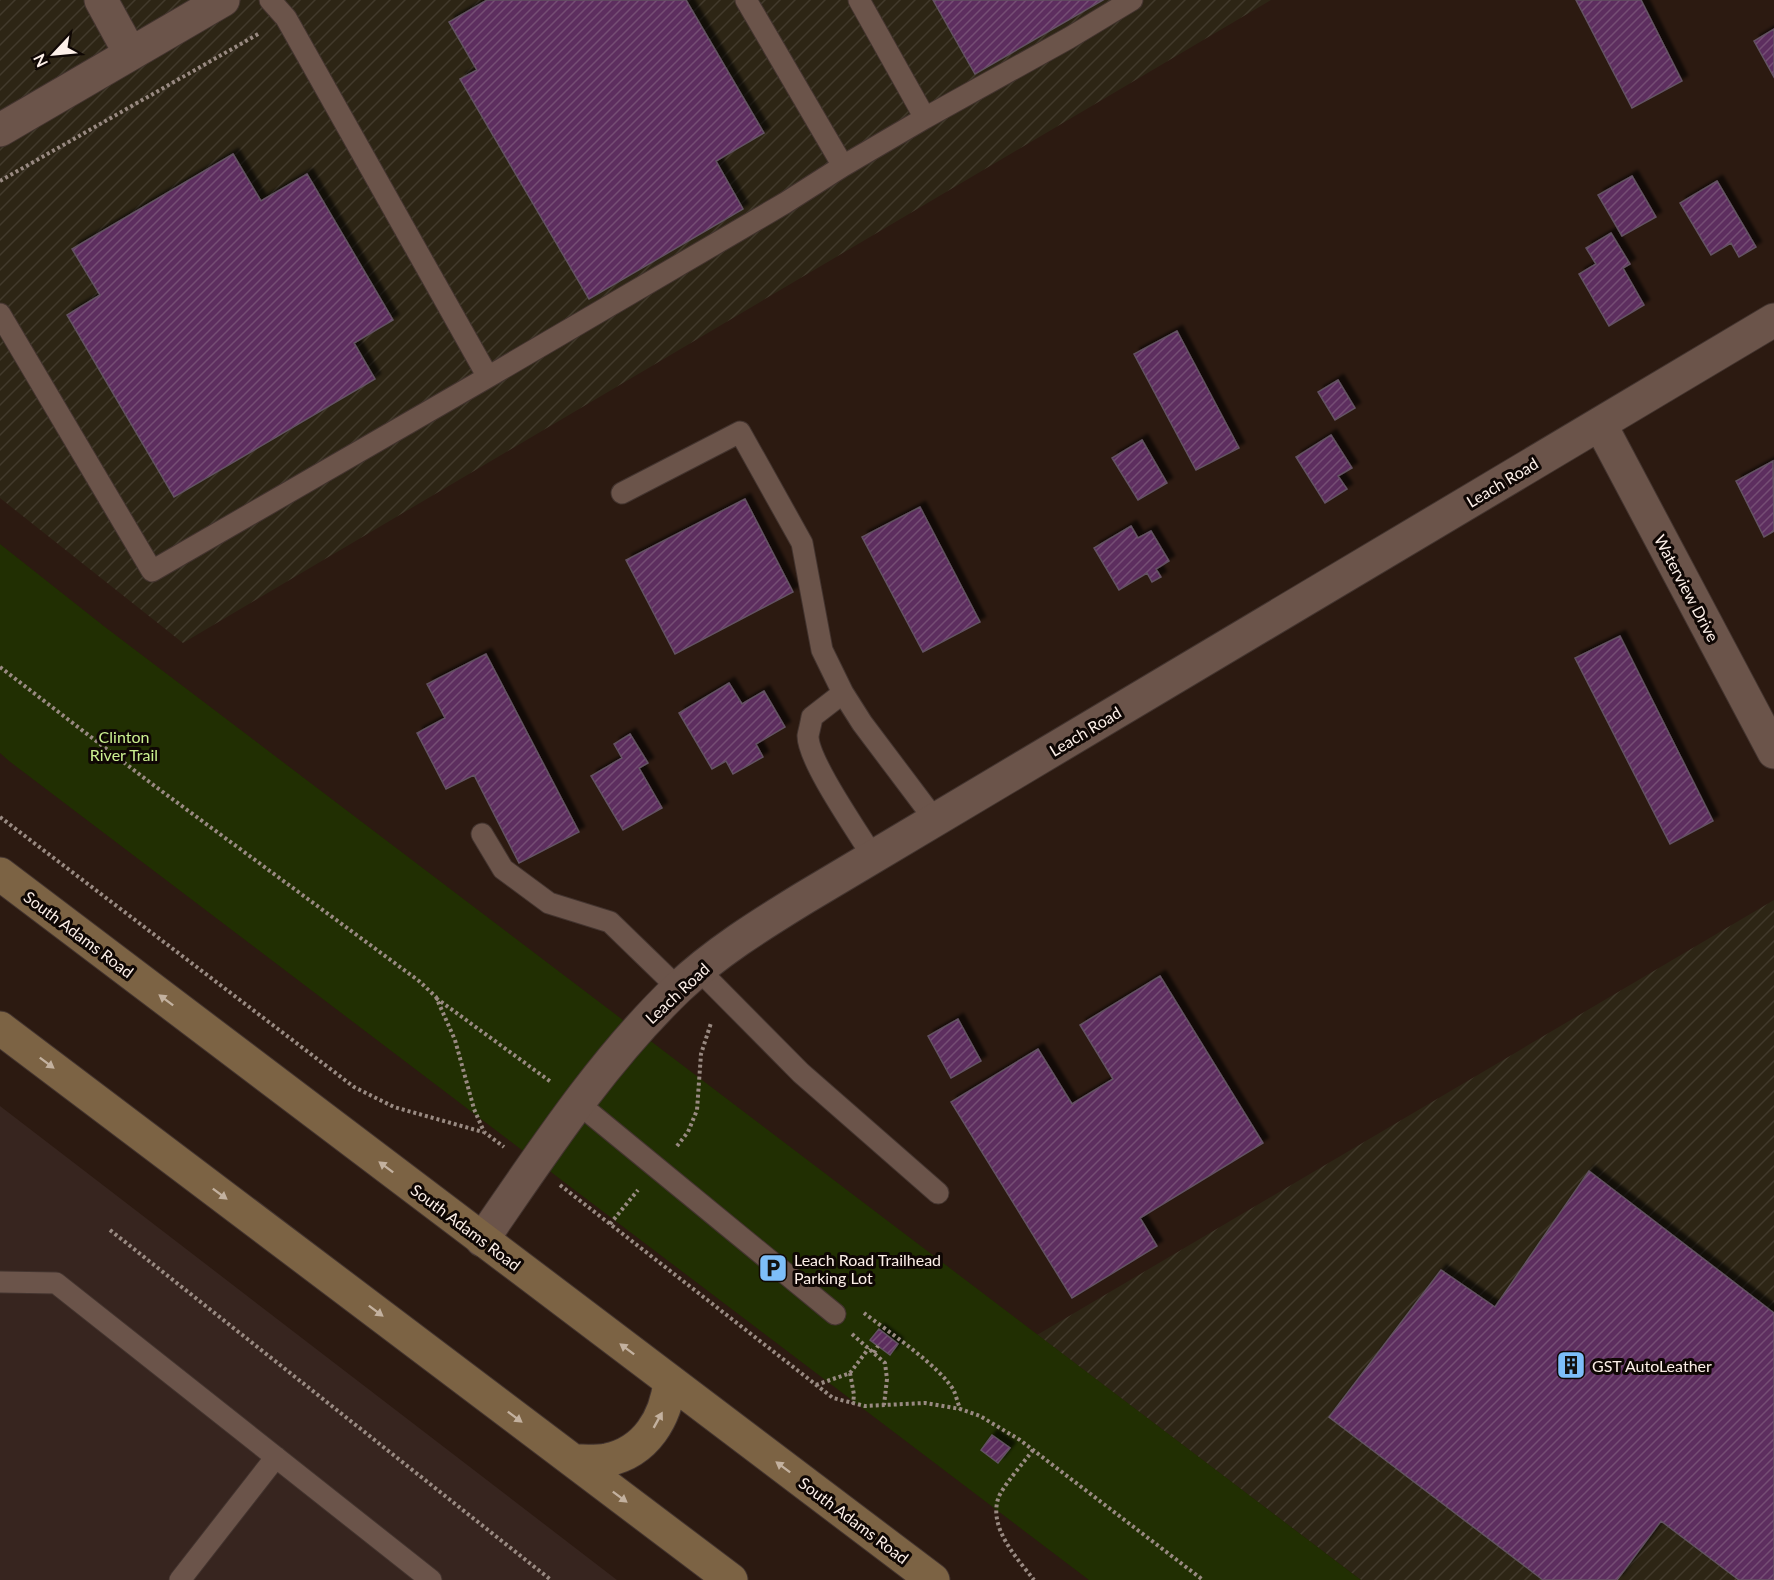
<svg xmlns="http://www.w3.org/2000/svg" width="1774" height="1580" font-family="Lato,sans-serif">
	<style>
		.commercial { fill: #37251f }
		.industrial { fill: url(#industrial-furrows) }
		.green { fill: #212f02 }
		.building { fill: url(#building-hatch); stroke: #635263; stroke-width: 1.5; filter: url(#shadow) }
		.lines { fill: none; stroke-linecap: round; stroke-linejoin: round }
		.service-casing { stroke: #43342f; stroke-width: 23 }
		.minor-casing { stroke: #43342f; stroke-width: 35 }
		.secondary-casing { stroke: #43342f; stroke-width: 35 }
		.path { stroke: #998a82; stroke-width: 4; stroke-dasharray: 3 3; stroke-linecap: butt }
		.service { stroke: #6b544a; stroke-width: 21 }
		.minor { stroke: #6b544a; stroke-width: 33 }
		.secondary { stroke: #7c6344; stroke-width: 33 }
		.oneway { fill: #c3b19f }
		.labels { text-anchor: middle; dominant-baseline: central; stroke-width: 6; stroke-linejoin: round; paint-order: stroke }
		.street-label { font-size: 16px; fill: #fdf0e9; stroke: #0f0704 }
		.park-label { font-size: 16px; fill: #ccf191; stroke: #0f0704 }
		.poi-label { font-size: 16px; fill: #fdf0e9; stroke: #0f0704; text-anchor: start }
	</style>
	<defs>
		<pattern id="industrial-furrows" width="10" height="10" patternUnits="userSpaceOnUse" patternTransform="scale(1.5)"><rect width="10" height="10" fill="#2d2515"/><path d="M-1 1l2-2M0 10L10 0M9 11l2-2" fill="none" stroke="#423a2c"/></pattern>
		<pattern id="building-hatch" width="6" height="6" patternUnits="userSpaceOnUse" patternTransform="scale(1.5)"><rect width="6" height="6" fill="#5d2e5e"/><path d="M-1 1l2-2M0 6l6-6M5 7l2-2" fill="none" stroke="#754d75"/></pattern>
		<filter id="shadow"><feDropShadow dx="5.5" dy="-5.5" stdDeviation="1.5" flood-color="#0009"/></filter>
	</defs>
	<rect width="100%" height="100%" fill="#2c1a11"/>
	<path class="commercial" d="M0,1106L617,1580H0Z"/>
	<path class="industrial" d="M0,0H1271L183,643L0,498Z
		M1774,900V1580H1361L1037,1335Z"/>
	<path class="green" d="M0,544L105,627L1361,1580H1089L9,761L0,753Z"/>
	<path class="building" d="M487,0H686L764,133L716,161L743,209L589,299L460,79L477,70L449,22Z
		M933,0H1103L975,74Z
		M1576,0H1641L1682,81L1632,108Z
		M1774,29V77L1754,41Z
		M233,154L261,201L307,174L393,320L354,343L375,379L174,497L67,315L100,295L72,249Z
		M1632,176L1656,217L1622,236L1598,195Z
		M1717,181L1756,247L1739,257L1731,243L1711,255L1680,203Z
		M1611,233L1630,264L1623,268L1644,305L1609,326L1579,274L1596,264L1586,248Z
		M1177,331L1239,448L1196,470L1134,354Z
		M1338,380L1355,408L1335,420L1318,392Z
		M1331,435L1352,468L1338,476L1347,489L1325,503L1296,457Z
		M1142,440L1167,483L1138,500L1112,458Z
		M1773,461L1774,531L1764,537L1736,481Z
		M745,499L793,592L675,654L626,560Z
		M920,507L980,622L923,652L862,537Z
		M1131,526L1138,538L1151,531L1169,561L1156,569L1161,577L1152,582L1147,573L1119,590L1094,548Z
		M1620,636L1713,821L1670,844L1575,658Z
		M486,654L579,832L519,863L474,775L446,789L417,733L445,718L427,684Z
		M729,683L742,704L764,691L785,727L756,744L763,757L733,774L726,761L712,769L679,713Z
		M630,734L648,763L639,768L662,808L623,830L591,776L622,758L614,744Z
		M1160,976L1263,1143L1140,1218L1157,1246L1072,1298L951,1102L1038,1049L1072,1104L1113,1079L1080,1025Z
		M958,1019L981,1061L951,1078L928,1036Z
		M1589,1171L1774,1313V1580H1739L1661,1521L1617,1580H1543L1329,1417L1441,1270L1495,1307Z
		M879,1329L898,1344L890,1355L870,1340Z
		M992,1435L1010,1448L998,1463L981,1450Z"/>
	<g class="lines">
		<g class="service-casing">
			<path id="service" d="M746,0L843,166L925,118
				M859,0L925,118L1069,38L1132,0
				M0,314L152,571L488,377L286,18L270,0
				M488,377L785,203L843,166
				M622,493L740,432L802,543L822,650L843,693L862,723L935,820
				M843,693L812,717C811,724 809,730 808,736C808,761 858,832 873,857
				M482,834L503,869L549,903L610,922L678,988
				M699,970L801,1073L938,1193
				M579,1104L835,1314
				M0,1282L56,1283L431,1580
				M180,1580L276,1457"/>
		</g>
		<g class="minor-casing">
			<path id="minor" d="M101,0L130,53
				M0,130L223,0
				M1600,424L1774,752
				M482,1240C542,1153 601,1062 678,988C715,953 760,925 804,898L1774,320"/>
		</g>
		<g class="secondary-casing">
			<path id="secondary" d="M0,874L933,1580
				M0,1028L731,1580
				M574,1461C584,1461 596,1462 607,1460C646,1452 666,1418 670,1381"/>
		</g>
		<path class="path" d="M0,181L260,33
			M0,667L152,784L419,981L436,997L455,1040L474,1109L484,1132L504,1147
			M0,817L354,1087L394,1107L483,1132
			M436,998L551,1082
			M677,1146L688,1132L697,1110L701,1054L711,1023
			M560,1185L833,1398L865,1406L925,1403L960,1409L980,1416L1020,1440L1203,1580
			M610,1224L638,1190
			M110,1230L551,1580
			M864,1313C886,1330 941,1367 954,1391C956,1396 958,1403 960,1409
			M852,1334L885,1363L887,1379L884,1405
			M874,1353L878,1346
			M850,1373L854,1395L853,1404
			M816,1385L850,1373L869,1348
			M1033,1450C1025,1461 1001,1488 998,1499C989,1529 1017,1558 1034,1580"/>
		<use href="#service" class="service"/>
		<use href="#minor" class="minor"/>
		<use href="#secondary" class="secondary"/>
	</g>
	<defs><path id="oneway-solid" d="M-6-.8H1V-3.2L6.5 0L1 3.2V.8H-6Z" transform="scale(1.5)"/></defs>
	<g class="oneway">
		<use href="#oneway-solid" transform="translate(166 1000) rotate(-143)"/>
		<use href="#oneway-solid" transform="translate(47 1063) rotate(37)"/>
		<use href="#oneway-solid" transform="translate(386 1167) rotate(-143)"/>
		<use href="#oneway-solid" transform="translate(220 1194) rotate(37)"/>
		<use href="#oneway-solid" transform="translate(376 1311) rotate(37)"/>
		<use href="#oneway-solid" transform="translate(627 1349) rotate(-143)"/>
		<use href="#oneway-solid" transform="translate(515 1417) rotate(37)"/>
		<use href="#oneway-solid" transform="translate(658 1420) rotate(-61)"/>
		<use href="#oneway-solid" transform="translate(783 1467) rotate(-143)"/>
		<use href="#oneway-solid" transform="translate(620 1497) rotate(37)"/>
	</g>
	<defs>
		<g id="parking-square" transform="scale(1.5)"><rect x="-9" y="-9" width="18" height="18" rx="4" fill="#7dbef9" stroke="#0f0704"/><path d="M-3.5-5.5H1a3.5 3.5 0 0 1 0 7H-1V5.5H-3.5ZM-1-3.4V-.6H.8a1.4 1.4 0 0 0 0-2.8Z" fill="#111"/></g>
		<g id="building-square" transform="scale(1.5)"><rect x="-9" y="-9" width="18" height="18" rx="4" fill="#7dbef9" stroke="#0f0704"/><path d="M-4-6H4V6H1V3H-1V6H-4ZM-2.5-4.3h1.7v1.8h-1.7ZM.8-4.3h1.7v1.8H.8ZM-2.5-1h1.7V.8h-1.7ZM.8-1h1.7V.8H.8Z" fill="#111"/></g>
	</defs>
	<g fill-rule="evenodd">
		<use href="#parking-square" x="773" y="1268"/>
		<use href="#building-square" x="1571" y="1365"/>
	</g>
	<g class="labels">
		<g class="street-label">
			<text transform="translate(1502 482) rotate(-31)">Leach Road</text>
			<text transform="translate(1687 588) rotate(62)">Waterview Drive</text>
			<text transform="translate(1085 731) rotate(-31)">Leach Road</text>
			<text transform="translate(79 934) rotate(37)">South Adams Road</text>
			<text transform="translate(677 993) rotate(-43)">Leach Road</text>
			<text transform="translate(466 1227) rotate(37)">South Adams Road</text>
			<text transform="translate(854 1520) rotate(37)">South Adams Road</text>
		</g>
		<g class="park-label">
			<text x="124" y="736">Clinton<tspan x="124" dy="18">River Trail</tspan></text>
		</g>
		<g class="poi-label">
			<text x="794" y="1259">Leach Road Trailhead<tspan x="794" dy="18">Parking Lot</tspan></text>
			<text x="1592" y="1365">GST AutoLeather</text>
		</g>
	</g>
	<g transform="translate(54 54) rotate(244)" stroke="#0f0704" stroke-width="4.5" paint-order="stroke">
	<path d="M0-4.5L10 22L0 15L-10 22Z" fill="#fdf0e9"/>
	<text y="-9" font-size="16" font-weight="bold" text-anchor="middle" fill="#fdf0e9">N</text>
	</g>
</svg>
